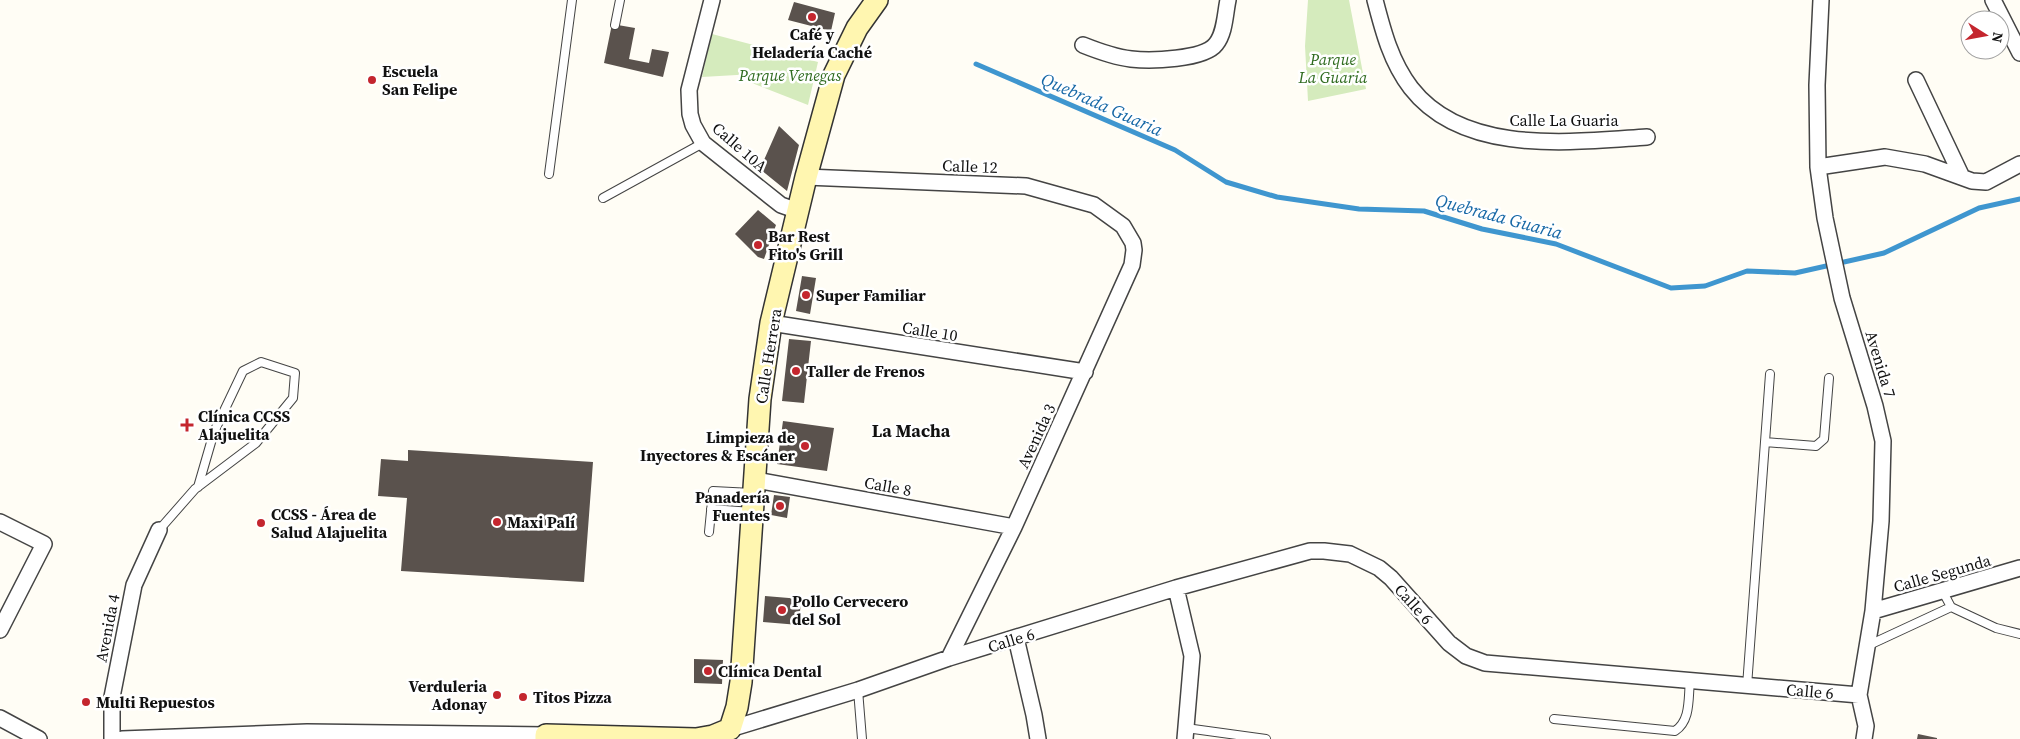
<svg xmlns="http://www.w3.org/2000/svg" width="2020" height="739" font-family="'Source Serif 4',serif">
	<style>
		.green { fill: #d5ebbd }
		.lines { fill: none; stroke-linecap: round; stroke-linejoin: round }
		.stream { stroke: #3f96cf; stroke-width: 5 }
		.building { fill: #5a524d }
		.lane-casing { stroke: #444; stroke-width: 10 }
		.street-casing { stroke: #444; stroke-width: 18 }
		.secondary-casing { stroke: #333; stroke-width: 24 }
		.lane { stroke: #fff; stroke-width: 8 }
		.street { stroke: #fff; stroke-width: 15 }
		.secondary { stroke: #fff6b0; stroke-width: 21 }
		.poi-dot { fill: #c4262e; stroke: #fff; stroke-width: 2 }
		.labels { text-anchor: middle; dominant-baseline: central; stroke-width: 5; stroke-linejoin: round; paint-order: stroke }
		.poi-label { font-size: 16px; font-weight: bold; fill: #111; stroke: #fff; text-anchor: start }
		.park-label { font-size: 16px; font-style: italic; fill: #2f6b1f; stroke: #fff }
		.street-label { font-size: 16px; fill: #111; stroke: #fff }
		.water-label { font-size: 18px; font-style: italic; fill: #1768a6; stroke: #fff }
		.neighbourhood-label { font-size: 18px; font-weight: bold; fill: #111; stroke: #fff }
	</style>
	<rect width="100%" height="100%" fill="#fffdf5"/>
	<path class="green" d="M1308,0H1349L1366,89L1308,101L1305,46Z
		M712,34L818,62L808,105L752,83L754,74L702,77Z"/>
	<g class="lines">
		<path class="stream" d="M976,64L1175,150L1226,182L1277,197L1359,209L1424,211L1482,229L1556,244L1671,288L1705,286L1747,271L1795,273L1884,253L1979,208L2020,199"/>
	</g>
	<path class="building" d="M794,2L835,13L831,31L788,20Z
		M612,24L635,28L629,59L649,63L652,49L669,52L663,77L604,63Z
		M779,126L799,145L787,191L760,169Z
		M758,210L776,225L764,259L758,257L735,234Z
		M802,276L816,278L810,314L796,311Z
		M789,339L811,341L804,403L782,401Z
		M783,421L834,428L827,471L777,464Z
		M408,450L593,462L584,582L401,571L407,498L378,496L381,459L408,461Z
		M774,495L790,497L787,518L771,515Z
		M765,596L801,599L799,625L763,622Z
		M694,659L723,660L722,684L694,683Z
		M1918,734L1937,738V739H1917Z"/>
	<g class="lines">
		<g class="lane-casing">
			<path id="lane" d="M615,25L620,0
				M549,174L572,0
				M603,198L703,143
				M1765,442L1816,446L1824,439L1829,378
				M711,509L752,512
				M159,530L195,489L256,443L293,398L295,373L261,362L243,371L214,432L198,487
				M709,532L713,491L752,493
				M1942,590L1951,607L1996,628L2020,634
				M1867,646L1951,607
				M1747,686L1770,374
				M858,690L862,739
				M1554,719L1675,731C1691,720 1688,699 1690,681
				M1186,728L1266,739"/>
		</g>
		<g class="street-casing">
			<path id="street" d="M712,0L689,90L690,114L693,125L703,143L781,205L798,211
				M1375,0C1383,31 1391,62 1411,88C1464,156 1571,142 1647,137
				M1821,0L1817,85L1818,167L1825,218L1842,298L1875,406L1883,441L1881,521L1873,611L1859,695L1866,726L1864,739
				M1993,0L2020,53
				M1083,45C1098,51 1114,57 1131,59C1150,61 1204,60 1216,44C1225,33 1225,14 1228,0
				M1916,80L1962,177
				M1818,167L1885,157L1925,164L1972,181L1986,182L2020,164
				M806,177L1026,186L1094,205L1123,226L1133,243L1134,250L1132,265L1014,527L949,658
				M771,323L1085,372
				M756,480L1014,527
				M0,522L44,544L0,630
				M1176,588L1192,656L1185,739
				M1873,611L2020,568
				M1016,638L1034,715L1038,739
				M0,718L39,739
				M730,729L858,690L949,658L1176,588L1310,551H1324L1350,554L1379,568L1391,578L1449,643L1466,656L1485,663L1859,695
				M112,739V697L134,585L159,530
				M122,739L307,732L546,735"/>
		</g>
		<g class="secondary-casing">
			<path id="secondary" d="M546,739V735L696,739L713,736L730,729L737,707L741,682L760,399L771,323L806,177L834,75L857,28L877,0"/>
		</g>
		<use href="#lane" class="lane"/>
		<use href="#street" class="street"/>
		<use href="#secondary" class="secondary"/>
	</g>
	<g class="poi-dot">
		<circle cx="812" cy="17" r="5"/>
		<circle cx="372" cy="80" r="5"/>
		<circle cx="758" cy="245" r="5"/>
		<circle cx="806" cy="295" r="5"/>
		<circle cx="796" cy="371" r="5"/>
		<path d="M184.5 417.5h5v5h5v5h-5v5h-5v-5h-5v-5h5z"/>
		<circle cx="805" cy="446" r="5"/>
		<circle cx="780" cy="506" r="5"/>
		<circle cx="497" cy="522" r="5"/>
		<circle cx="261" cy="523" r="5"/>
		<circle cx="782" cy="610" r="5"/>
		<circle cx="708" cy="671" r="5"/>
		<circle cx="497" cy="695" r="5"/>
		<circle cx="523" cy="697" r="5"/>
		<circle cx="86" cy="702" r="5"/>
	</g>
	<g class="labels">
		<g class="poi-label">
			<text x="812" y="34" text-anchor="middle">Café y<tspan x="812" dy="18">Heladería Caché</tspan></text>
			<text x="382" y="71">Escuela<tspan x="382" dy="18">San Felipe</tspan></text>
			<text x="768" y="236">Bar Rest<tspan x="768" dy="18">Fito's Grill</tspan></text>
			<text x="816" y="295">Super Familiar</text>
			<text x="806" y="371">Taller de Frenos</text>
			<text x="198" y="416">Clínica CCSS<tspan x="198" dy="18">Alajuelita</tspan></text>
			<text x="795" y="437" text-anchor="end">Limpieza de<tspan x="795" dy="18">Inyectores &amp; Escáner</tspan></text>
			<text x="770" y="497" text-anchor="end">Panadería<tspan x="770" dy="18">Fuentes</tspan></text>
			<text x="271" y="514">CCSS - Área de<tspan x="271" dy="18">Salud Alajuelita</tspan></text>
			<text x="507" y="522">Maxi Palí</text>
			<text x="792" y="601">Pollo Cervecero<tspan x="792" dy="18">del Sol</tspan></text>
			<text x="718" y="671">Clínica Dental</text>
			<text x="487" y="686" text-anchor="end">Verduleria<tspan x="487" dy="18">Adonay</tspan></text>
			<text x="533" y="697">Titos Pizza</text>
			<text x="96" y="702">Multi Repuestos</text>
		</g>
		<g class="park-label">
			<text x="1333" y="59">Parque<tspan x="1333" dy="18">La Guaria</tspan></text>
			<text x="790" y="75">Parque Venegas</text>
		</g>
		<g class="street-label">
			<text x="1564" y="120">Calle La Guaria</text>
			<text transform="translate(740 147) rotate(41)">Calle 10A</text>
			<text transform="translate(970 166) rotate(2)">Calle 12</text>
			<text transform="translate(930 331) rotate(9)">Calle 10</text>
			<text transform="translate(768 356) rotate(-81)">Calle Herrera</text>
			<text transform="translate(1881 364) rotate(73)">Avenida 7</text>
			<text transform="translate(1036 436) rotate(-65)">Avenida 3</text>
			<text transform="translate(888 486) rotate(10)">Calle 8</text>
			<text transform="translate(1942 573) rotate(-16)">Calle Segunda</text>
			<text transform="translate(1414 604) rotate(48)">Calle 6</text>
			<text transform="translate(107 628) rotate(-79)">Avenida 4</text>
			<text transform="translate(1011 640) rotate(-17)">Calle 6</text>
			<text transform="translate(1810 691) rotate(5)">Calle 6</text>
		</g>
		<g class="water-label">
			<text transform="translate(1102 104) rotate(24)">Quebrada Guaria</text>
			<text transform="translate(1499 216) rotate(15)">Quebrada Guaria</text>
		</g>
		<g class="neighbourhood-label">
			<text x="911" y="430">La Macha</text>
		</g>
	</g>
	<g transform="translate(1985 35) rotate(101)"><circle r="24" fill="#ffffff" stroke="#a0a0a0"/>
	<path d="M0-4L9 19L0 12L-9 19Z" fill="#c4262e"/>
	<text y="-8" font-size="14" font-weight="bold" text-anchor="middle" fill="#111111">N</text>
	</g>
</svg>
